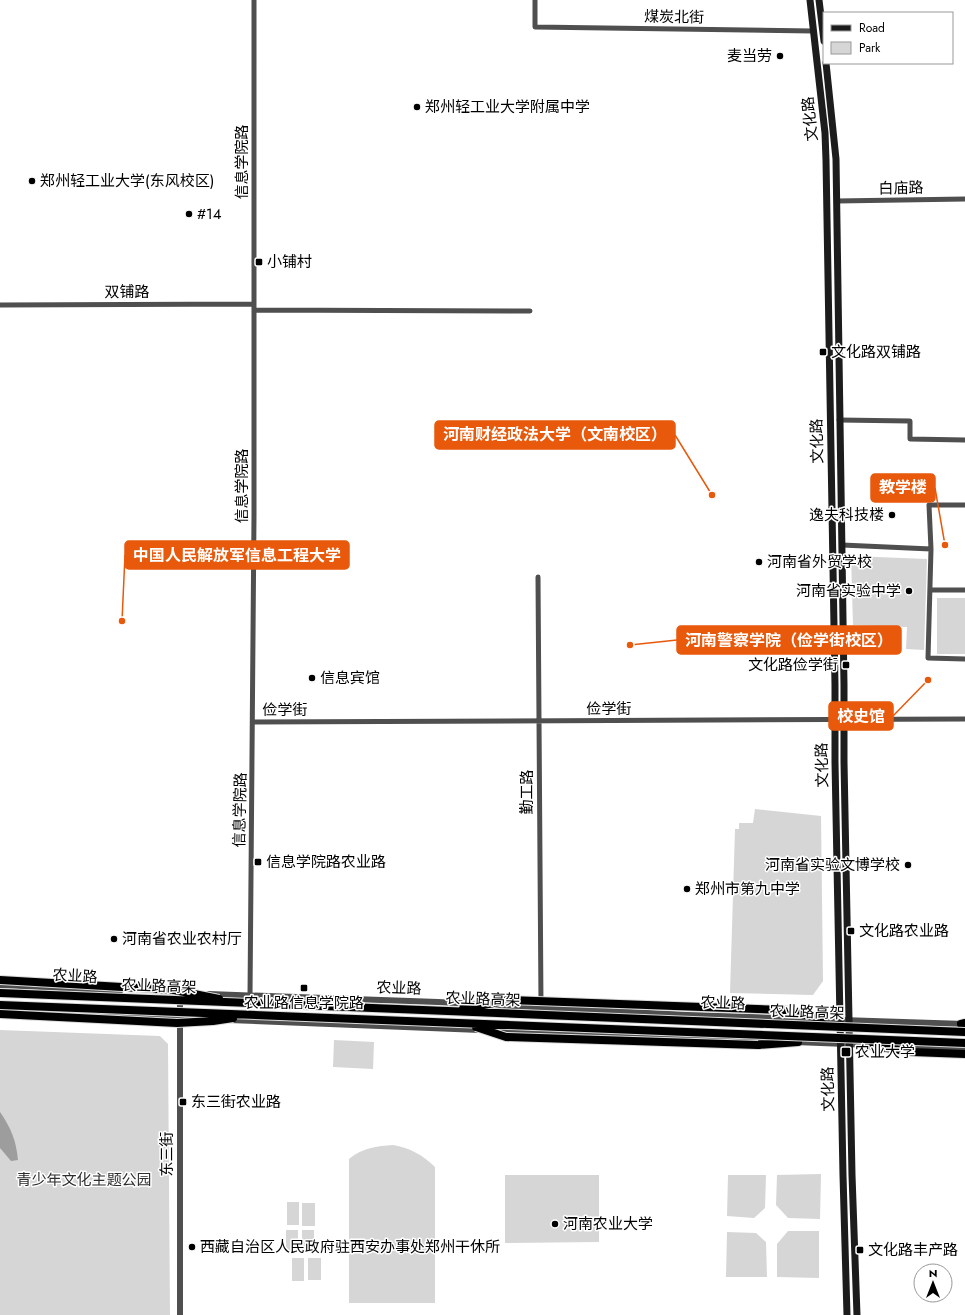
<svg xmlns="http://www.w3.org/2000/svg" width="965" height="1315" font-family="Jost,'Noto Sans SC',sans-serif">
	<style>
		.green { fill: #d6d6d6 }
		.water { fill: #9d9d9d }
		.lines { fill: none; stroke-linecap: round; stroke-linejoin: round }
		.trunk-casing { stroke: #dbdbdb; stroke-width: 10 }
		.minor { stroke: #4f4f4f; stroke-width: 5 }
		.tertiary { stroke: #4f4f4f; stroke-width: 6 }
		.secondary { stroke: #1c1c1c; stroke-width: 7 }
		.trunk { stroke: #000; stroke-width: 8 }
		.trunk-bridge-casing { stroke: #dbdbdb; stroke-width: 10; stroke-linecap: butt }
		.trunk-bridge { stroke: #000; stroke-width: 8 }
		.poi-dot { fill: #000; stroke: #fff; stroke-width: 1.5 }
		.labels { text-anchor: middle; dominant-baseline: central; stroke-width: 3; stroke-linejoin: round; paint-order: stroke }
		.street-label { font-size: 15px; fill: #000; stroke: #fff }
		.poi-label { font-size: 15px; fill: #000; stroke: #fff; text-anchor: start }
		.park-label { font-size: 15px; fill: #2d2d2d; stroke: #fff }
		.leader { fill: none; stroke: #e8590c; stroke-width: 1.5 }
		.callout-dot { fill: #e8590c; stroke: #fff; stroke-width: 1.5 }
		.callout { fill: #e8590c; stroke: #e8590c; stroke-width: 1.5 }
		.callout-label { font-size: 16px; text-anchor: middle; font-weight: bold; fill: #fff }
	</style>
	<rect width="100%" height="100%" fill="#fff"/>
	<path class="green" d="M851,556L927,559L924,650L906,649L907,627L853,625Z
		M937,598H965V654H937Z
		M755,809L821,816L823,981L813,995L730,993L735,829H739V823H753Z
		M0,1030L160,1036L168,1044L170,1315H0Z
		M334,1040L374,1042L373,1069L333,1067Z
		M393,1145C410,1148 423,1155 435,1167V1303H349V1159C362,1148 377,1146 393,1145Z
		M821,1174L820,1219L788,1218L776,1205L777,1175Z
		M505,1175H599V1242L505,1243Z
		M728,1175H766L765,1208L754,1218L727,1216Z
		M287,1202H299V1225H287Z
		M302,1203H315V1226H302Z
		M286,1230H298V1253H286Z
		M302,1230H314V1252H302Z
		M788,1231H819V1278L777,1277V1244Z
		M727,1232L756,1233L766,1242L767,1277H726Z
		M292,1258H304V1281H292Z
		M308,1258H321V1280H308Z"/>
	<path class="water" d="M0,1112C11,1128 16,1140 18,1160L11,1161L0,1148Z"/>
	<g class="lines">
		<g class="trunk-casing">
			<path id="trunk" d="M785,1010L823,1019
				M961,1024L965,1023
				M758,1045L798,1042
				M868,1045L912,1052L965,1054"/>
		</g>
		<path class="minor" d="M535,0V27L813,31
			M837,201L965,199
			M0,305L254,304
			M254,310L530,311
			M839,420L910,421V439L965,440
			M965,505H929L931,549L928,658L965,659
			M842,545L931,549
			M538,577L541,1004
			M930,590H965
			M253,722L965,719
			M250,996L254,516V0"/>
		<path class="tertiary" d="M0,985L120,991
			M209,994L438,1002L476,1004
			M180,997V1315
			M493,1005L687,1015L965,1024
			M70,1014L194,1019
			M229,1020L480,1030
			M491,1030L768,1041
			M795,1042L872,1045
			M897,1046L965,1049"/>
		<path class="secondary" d="M810,0L825,133L826,160L835,685V762L843,1175L847,1315
			M819,0L824,41
			M826,63L836,159L844,685V762L852,1175L857,1315"/>
		<use href="#trunk" class="trunk"/>
		<g class="trunk-bridge-casing">
			<path id="trunk-bridge" d="M0,980L174,990L219,999
				M0,993L965,1032
				M0,1005L965,1043
				M463,1009L509,1000L785,1010
				M0,1014L177,1023L213,1021L233,1018
				M476,1027L506,1037L758,1045"/>
		</g>
		<use href="#trunk-bridge" class="trunk-bridge"/>
	</g>
	<g class="poi-dot">
		<circle cx="780" cy="56" r="4"/>
		<circle cx="417" cy="107" r="4"/>
		<circle cx="32" cy="181" r="4"/>
		<circle cx="189" cy="214" r="4"/>
		<rect x="255" y="258" width="8" height="8" rx="2"/>
		<rect x="819" y="348" width="8" height="8" rx="2"/>
		<circle cx="892" cy="515" r="4"/>
		<circle cx="759" cy="562" r="4"/>
		<circle cx="909" cy="591" r="4"/>
		<rect x="842" y="661" width="8" height="8" rx="2"/>
		<circle cx="312" cy="678" r="4"/>
		<rect x="254" y="858" width="8" height="8" rx="2"/>
		<circle cx="908" cy="865" r="4"/>
		<circle cx="687" cy="889" r="4"/>
		<rect x="847" y="927" width="8" height="8" rx="2"/>
		<circle cx="114" cy="939" r="4"/>
		<rect x="300" y="984" width="8" height="8" rx="2"/>
		<rect x="841" y="1047" width="10" height="10" rx="2"/>
		<rect x="179" y="1098" width="8" height="8" rx="2"/>
		<circle cx="555" cy="1224" r="4"/>
		<circle cx="192" cy="1247" r="4"/>
		<rect x="856" y="1246" width="8" height="8" rx="2"/>
	</g>
	<g class="labels">
		<g class="street-label">
			<text transform="translate(674 17) rotate(1)">煤炭北街</text>
			<text transform="translate(810 119) rotate(-96)">文化路</text>
			<text transform="translate(242 162) rotate(-90)">信息学院路</text>
			<text transform="translate(901 188) rotate(-1)">白庙路</text>
			<text x="127" y="292">双铺路</text>
			<text transform="translate(817 441) rotate(-91)">文化路</text>
			<text transform="translate(242 486) rotate(-90)">信息学院路</text>
			<text x="609" y="709">俭学街</text>
			<text x="285" y="710">俭学街</text>
			<text transform="translate(822 765) rotate(-91)">文化路</text>
			<text transform="translate(527 792) rotate(-90)">勤工路</text>
			<text transform="translate(240 810) rotate(-89)">信息学院路</text>
			<text transform="translate(75 976) rotate(3)">农业路</text>
			<text transform="translate(159 986) rotate(2)">农业路高架</text>
			<text transform="translate(399 988) rotate(2)">农业路</text>
			<text transform="translate(483 999) rotate(2)">农业路高架</text>
			<text transform="translate(723 1003) rotate(2)">农业路</text>
			<text transform="translate(807 1012) rotate(2)">农业路高架</text>
			<text transform="translate(828 1089) rotate(-91)">文化路</text>
			<text transform="translate(167 1154) rotate(-90)">东三街</text>
		</g>
		<g class="poi-label">
			<text x="772" y="56" text-anchor="end">麦当劳</text>
			<text x="425" y="107">郑州轻工业大学附属中学</text>
			<text x="40" y="181">郑州轻工业大学(东风校区)</text>
			<text x="197" y="214">#14</text>
			<text x="267" y="262">小铺村</text>
			<text x="831" y="352">文化路双铺路</text>
			<text x="884" y="515" text-anchor="end">逸夫科技楼</text>
			<text x="767" y="562">河南省外贸学校</text>
			<text x="901" y="591" text-anchor="end">河南省实验中学</text>
			<text x="838" y="665" text-anchor="end">文化路俭学街</text>
			<text x="320" y="678">信息宾馆</text>
			<text x="266" y="862">信息学院路农业路</text>
			<text x="900" y="865" text-anchor="end">河南省实验文博学校</text>
			<text x="695" y="889">郑州市第九中学</text>
			<text x="859" y="931">文化路农业路</text>
			<text x="122" y="939">河南省农业农村厅</text>
			<text x="304" y="1003" text-anchor="middle">农业路信息学院路</text>
			<text x="855" y="1052">农业大学</text>
			<text x="191" y="1102">东三街农业路</text>
			<text x="563" y="1224">河南农业大学</text>
			<text x="200" y="1247">西藏自治区人民政府驻西安办事处郑州干休所</text>
			<text x="868" y="1250">文化路丰产路</text>
		</g>
		<g class="park-label">
			<text x="84" y="1180">青少年文化主题公园</text>
		</g>
	</g>
	<path class="leader" d="M712 495L675 435M945 545L935 488M122 621L125 555M630 645L677 640M928 680L893 716"/>
	<g class="callout-dot">
		<circle cx="712" cy="495" r="4"/>
		<circle cx="945" cy="545" r="4"/>
		<circle cx="122" cy="621" r="4"/>
		<circle cx="630" cy="645" r="4"/>
		<circle cx="928" cy="680" r="4"/>
	</g>
	<g class="callout">
		<rect x="435" y="421" width="240" height="28" rx="4"/>
		<rect x="871" y="474" width="64" height="28" rx="4"/>
		<rect x="125" y="541" width="224" height="28" rx="4"/>
		<rect x="677" y="626" width="224" height="28" rx="4"/>
		<rect x="829" y="702" width="64" height="28" rx="4"/>
	</g>
	<g class="callout-label">
		<text x="555" y="440">河南财经政法大学（文南校区）</text>
		<text x="903" y="493">教学楼</text>
		<text x="237" y="561">中国人民解放军信息工程大学</text>
		<text x="789" y="646">河南警察学院（俭学街校区）</text>
		<text x="861" y="722">校史馆</text>
	</g>
	<rect x="823" y="12" width="130" height="52" fill="#ffffff" stroke="#999999"/>
	<rect x="831" y="25" width="20" height="6" fill="#1c1c1c" stroke="#999999"/>
	<text x="859" y="32" font-size="12" fill="#000000">Road</text>
	<rect x="831" y="42" width="20" height="12" fill="#d6d6d6" stroke="#999999"/>
	<text x="859" y="52" font-size="12" fill="#000000">Park</text>
	<g transform="translate(933 1283)"><circle r="19" fill="#ffffff" stroke="#999999"/>
	<path d="M0-3L7 15L0 10L-7 15Z" fill="#000000"/>
	<text y="-6" font-size="11" font-weight="bold" text-anchor="middle" fill="#000000">N</text>
	</g>
</svg>
